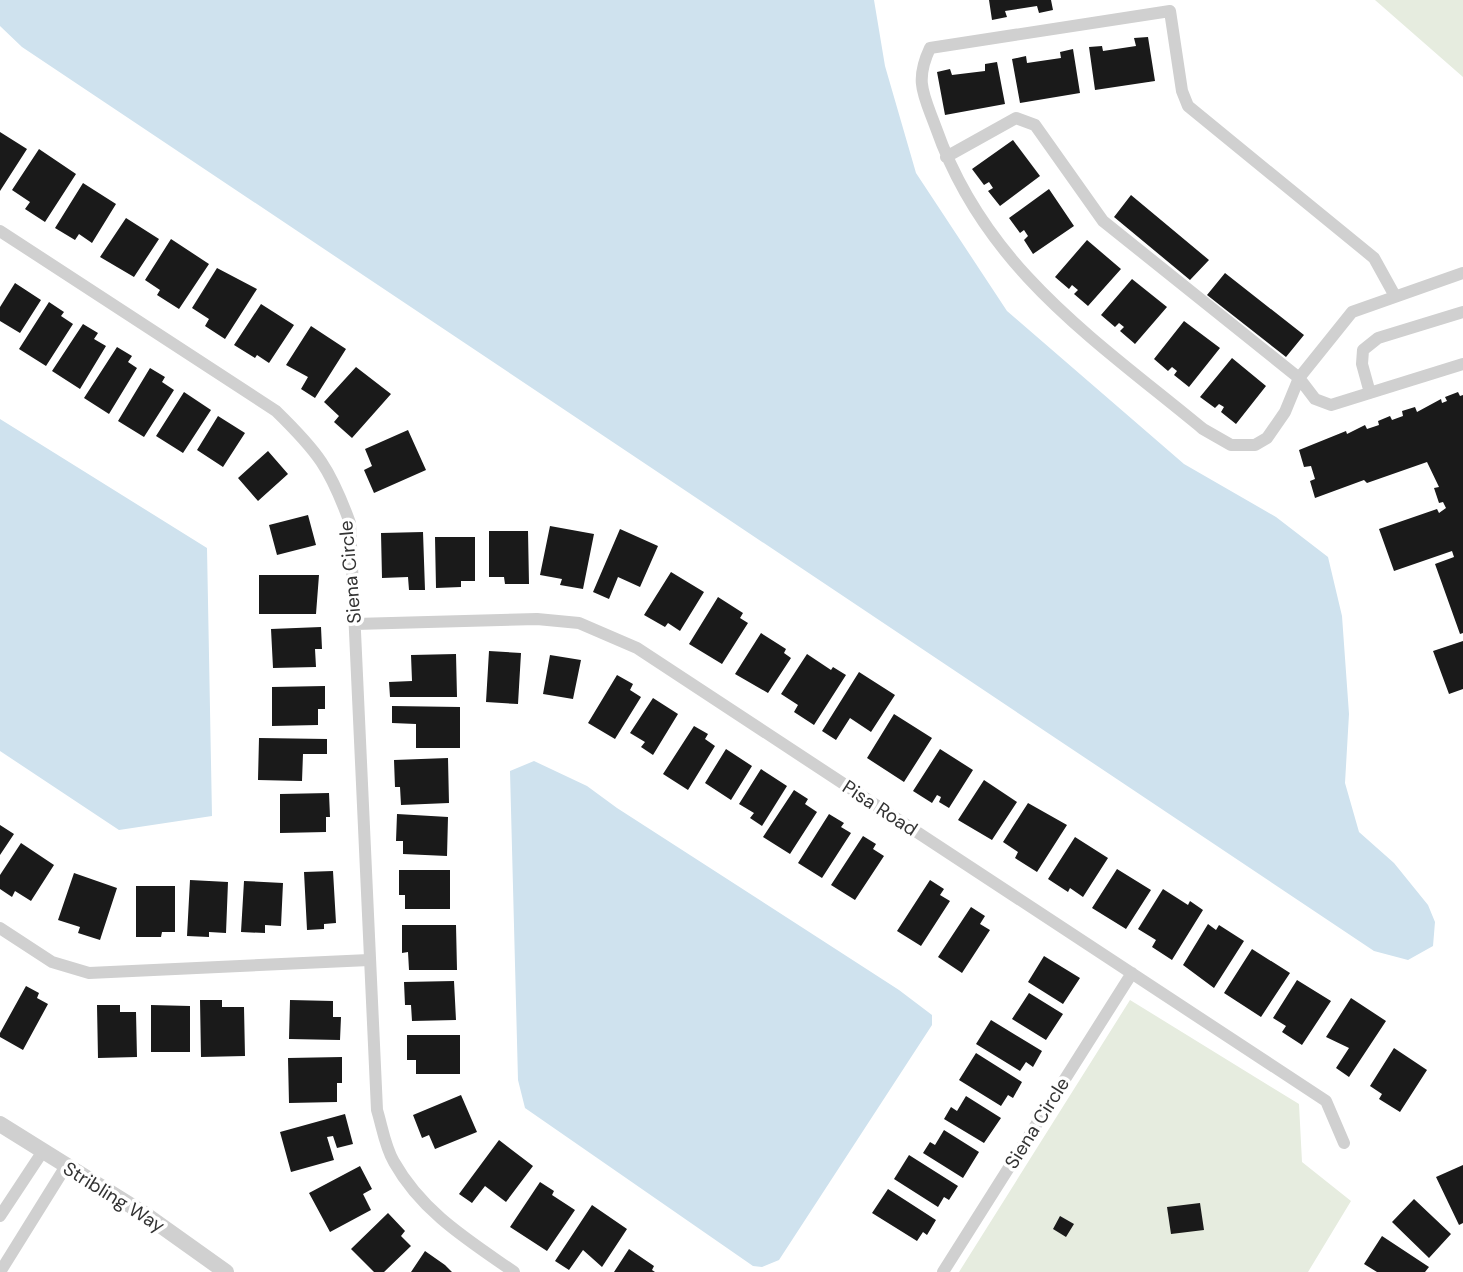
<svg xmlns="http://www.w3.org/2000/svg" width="1463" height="1272" font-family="'DM Sans',sans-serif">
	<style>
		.green { fill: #e6ecdf }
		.water { fill: #cfe2ee }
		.building { fill: #1a1a1a }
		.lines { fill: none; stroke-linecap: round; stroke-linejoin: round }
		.minor { stroke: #d0d0d0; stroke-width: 12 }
		.tertiary { stroke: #d0d0d0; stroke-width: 16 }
		.labels { text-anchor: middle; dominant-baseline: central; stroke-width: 7; stroke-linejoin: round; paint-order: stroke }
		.street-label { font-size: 19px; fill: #333; stroke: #fff }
	</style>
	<rect width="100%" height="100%" fill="#fff"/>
	<path class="green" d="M1375,0H1463V77Z
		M1130,1000L1299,1104L1302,1162L1351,1201L1308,1272H959Z"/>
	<path class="water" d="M0,0H874L885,66L916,173L1007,311L1184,464L1276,517L1328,557L1342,616L1349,714L1345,783L1359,832L1394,863L1428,905L1435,922L1433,946L1408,960L1374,951L22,47L0,26Z
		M0,419L207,548L212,816L119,830L0,751Z
		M534,761L587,786L617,808L899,990L932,1015V1025L779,1260L762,1267L753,1266L525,1108L518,1080L510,771Z"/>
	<path class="building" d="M989,0H1051L1053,10L1039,13L1037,6L1005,11L1007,17L992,20Z
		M1148,37L1155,81L1095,90L1089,47L1102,46L1103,51L1136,46L1134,38Z
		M1073,49L1080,93L1020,103L1012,59L1026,56L1027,63L1061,58L1060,52Z
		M997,62L1005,104L945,115L937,72L950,69L952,75L985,71V64Z
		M0,132L27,149L0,191Z
		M1013,140L1040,176L1000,206L988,191L993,188L989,182L984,185L972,169Z
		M39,149L76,174L45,222L25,209L30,202L12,190Z
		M83,183L116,204L92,243L79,234L75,240L55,228Z
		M1049,189L1074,226L1033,254L1024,240L1028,236L1024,230L1020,233L1009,218Z
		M1131,195L1209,260L1190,280L1114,217Z
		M126,218L159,239L134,277L100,257Z
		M171,239L209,264L179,309L157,295L160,290L145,280Z
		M1087,240L1121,269L1088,306L1074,294L1078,290L1072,285L1069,289L1055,277Z
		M217,268L257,289L225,339L205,326L209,319L192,308Z
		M1225,273L1304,335L1286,357L1207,295Z
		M1132,279L1167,307L1135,344L1120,331L1124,327L1119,323L1115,327L1101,315Z
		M15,283L41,300L20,333L0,321V307Z
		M49,302L64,312L61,316L73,324L46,366L19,349Z
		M261,304L294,325L269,363L257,355L255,358L234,345Z
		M1184,321L1220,348L1189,387L1174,375L1177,371L1172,367L1168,371L1154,359Z
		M83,324L98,333L94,339L106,346L80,389L52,371Z
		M311,326L346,349L315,398L301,389L308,377L286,365Z
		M117,347L132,356L128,362L137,368L109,414L84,398Z
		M1232,358L1266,386L1236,424L1221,412L1224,407L1219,404L1215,408L1200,397Z
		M356,367L391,394L352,438L334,422L339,416L324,402Z
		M150,368L165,377L162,382L174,390L144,437L118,421Z
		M184,392L211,410L183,453L156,436Z
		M1458,392L1460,396L1463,395V633L1460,634L1435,564L1454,557L1452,551L1394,571L1379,529L1437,509L1439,513L1446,508L1443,502L1439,503L1434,488L1439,487L1427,462L1367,483L1364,480L1315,498L1310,481L1315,479L1311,466L1304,467L1299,450L1346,431L1347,434L1365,425L1367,429L1379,425L1378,421L1390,416L1392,420L1403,416L1402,411L1415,407L1417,412L1441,399L1442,403L1447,401L1445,397Z
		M218,416L245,433L223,467L197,450Z
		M408,430L426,470L374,493L364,470L372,466L365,449Z
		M268,451L288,474L258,501L238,478Z
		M308,515L316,545L277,555L269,525Z
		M550,526L594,534L583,589L560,585L562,579L540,575Z
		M620,529L658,546L640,587L618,577L609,599L593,592Z
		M489,531H528L529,584H505L504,577H489Z
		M423,532L425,590H409L408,577L382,578L381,533Z
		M435,537H475V581H461V587L436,588Z
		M671,572L704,592L680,631L668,623L665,627L644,615Z
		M259,575H319L316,614H259Z
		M718,597L743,613L740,618L748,623L722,664L689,644Z
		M321,627L322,649H315L316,667L273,668L271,629Z
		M761,633L786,649L784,653L791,658L768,693L735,674Z
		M1463,641V689L1449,694L1433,651Z
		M489,651L521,653L518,704L486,702Z
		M456,654L457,697H390L389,682L412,681L411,655Z
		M807,654L831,670L833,667L846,675L814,725L794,712L798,705L781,694Z
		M550,655L581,660L573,699L543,694Z
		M859,672L895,695L871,732L850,718L836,740L822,731Z
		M617,675L633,684L630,690L641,697L615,739L588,723Z
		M325,686V709H318V725L272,726V687Z
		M653,698L678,714L653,755L641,747L645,742L630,733Z
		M392,706L460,707V748H416V724L392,723Z
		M894,714L932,738L904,782L867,758Z
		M694,726L708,734L705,739L715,746L688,790L663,774Z
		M259,738L327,739V754H303L302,781L258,780Z
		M726,749L752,766L731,800L705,783Z
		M940,749L973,770L949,808L939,802L941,797L937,795L932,803L913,791Z
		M448,758L449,803L401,805L400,787H395L394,760Z
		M761,769L787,786L762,826L750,818L754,813L739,804Z
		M984,780L1017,802L992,840L958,820Z
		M794,790L808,799L805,804L817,812L790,854L763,837Z
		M329,793L330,817H326V832L280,833V794Z
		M1028,803L1067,825L1037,872L1015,858L1018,852L1003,842Z
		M397,814L448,817L447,856L403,854V841H396Z
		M829,814L844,823L841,827L851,833L822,878L798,863Z
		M0,825L14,834L0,855Z
		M863,836L876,844L873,849L884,856L855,900L831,885Z
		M1075,837L1108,858L1083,897L1070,888L1068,892L1048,879Z
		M21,843L54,865L31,901L15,891L12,897L0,889V875Z
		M1117,869L1151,890L1126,929L1092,908Z
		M399,870H450V909H405V895H399Z
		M333,871L336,923L324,924V929L307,930L304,872Z
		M74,873L117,888L100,940L78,933L80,927L58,920Z
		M190,880L228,882L226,933L209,932V937L187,936Z
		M930,880L944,889L940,895L950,901L921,946L897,931Z
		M244,881L283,883L281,926L265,925V933L241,932Z
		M136,886H175V932H162L161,937H136Z
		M1163,889L1188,905L1190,901L1203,910L1172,960L1152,947L1156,940L1138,929Z
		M971,907L985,916L980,924L990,930L962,973L938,957Z
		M1208,924L1216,930L1219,925L1244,941L1214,988L1183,965Z
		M402,925H456L457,970H409L408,952L402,953Z
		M1252,949L1290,973L1261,1017L1224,993Z
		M1044,956L1080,978L1063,1004L1028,982Z
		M1297,980L1331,1001L1302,1045L1282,1032L1286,1026L1273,1018Z
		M454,981L456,1020L412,1021L411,1005H405L404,982Z
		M26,986L39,993L37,998L48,1004L23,1050L0,1037V1033Z
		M1029,993L1063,1014L1046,1040L1012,1019Z
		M1351,998L1386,1021L1349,1077L1336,1068L1349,1048L1326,1037Z
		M200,1000H222V1007H244L245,1056L201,1057Z
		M290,1000L333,1001V1017H341L340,1040L289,1039Z
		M97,1005H120V1012H136L137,1057L98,1058Z
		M151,1005L190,1006V1052H151Z
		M991,1020L1042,1051L1033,1067L1026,1062L1020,1071L976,1044Z
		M407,1035H460V1074H416V1060H407Z
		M1394,1048L1427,1070L1400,1112L1379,1099L1382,1094L1370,1086Z
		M976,1053L1022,1082L1013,1098L1008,1095L1001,1106L959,1080Z
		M342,1057V1083H337V1102L289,1103L288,1058Z
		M461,1095L477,1132L435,1149L429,1135L422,1138L413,1115Z
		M966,1096L1001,1118L984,1143L944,1119L951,1107L957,1111Z
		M345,1114L353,1144L337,1148L333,1136L327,1137L334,1160L291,1172L280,1132Z
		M944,1130L979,1152L963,1178L923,1153L930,1142L935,1145Z
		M499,1140L533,1166L506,1202L485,1186L472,1203L459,1194Z
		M909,1155L958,1186L949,1200L944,1197L938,1207L894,1179Z
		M1463,1165V1223L1459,1225L1436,1177Z
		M360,1166L372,1189L363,1194L371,1210L330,1232L309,1193Z
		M540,1182L554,1191L552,1195L575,1210L547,1251L510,1227Z
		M888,1189L936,1220L927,1235L923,1232L917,1241L872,1213Z
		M1414,1199L1451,1234L1429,1258L1392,1222Z
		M1200,1203L1204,1230L1171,1234L1167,1207Z
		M592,1205L627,1229L602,1267L583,1250L569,1270L555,1261Z
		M388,1213L405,1231L401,1236L411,1246L384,1272H374L351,1249Z
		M1060,1216L1074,1224L1066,1237L1053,1229Z
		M1382,1236L1429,1267L1425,1272H1377L1364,1264Z
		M629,1249L654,1266L652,1270L655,1272H614Z
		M425,1251L445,1265L452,1272H411Z"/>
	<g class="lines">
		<path class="minor" d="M946,157L1016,118L1035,125L1103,221L1299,378L1315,399L1331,405L1463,364
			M0,231L276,411C318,452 330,468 350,523L377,1110C382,1126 385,1147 394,1162C422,1212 468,1240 514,1272
			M1395,296L1374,258L1188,106L1182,91L1170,11L930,48C914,82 924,95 936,128C985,268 1094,339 1203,429L1231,445H1255L1267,438L1285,412L1299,378L1352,312L1463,273
			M1370,393L1362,364L1363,350L1378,338L1463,312
			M355,624L537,619L579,623L637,648L1326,1101L1344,1143
			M0,928L52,962L89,973L369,960
			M0,1216L43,1151
			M0,1272L66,1166
			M943,1272L1132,973"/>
		<path class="tertiary" d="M0,1124L146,1215L226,1272"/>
	</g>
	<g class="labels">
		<g class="street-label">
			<text transform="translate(350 572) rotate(-95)">Siena Circle</text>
			<text transform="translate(880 808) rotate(33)">Pisa Road</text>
			<text transform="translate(1037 1123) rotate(-58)">Siena Circle</text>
			<text transform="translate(114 1197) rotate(32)">Stribling Way</text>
		</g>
	</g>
</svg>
